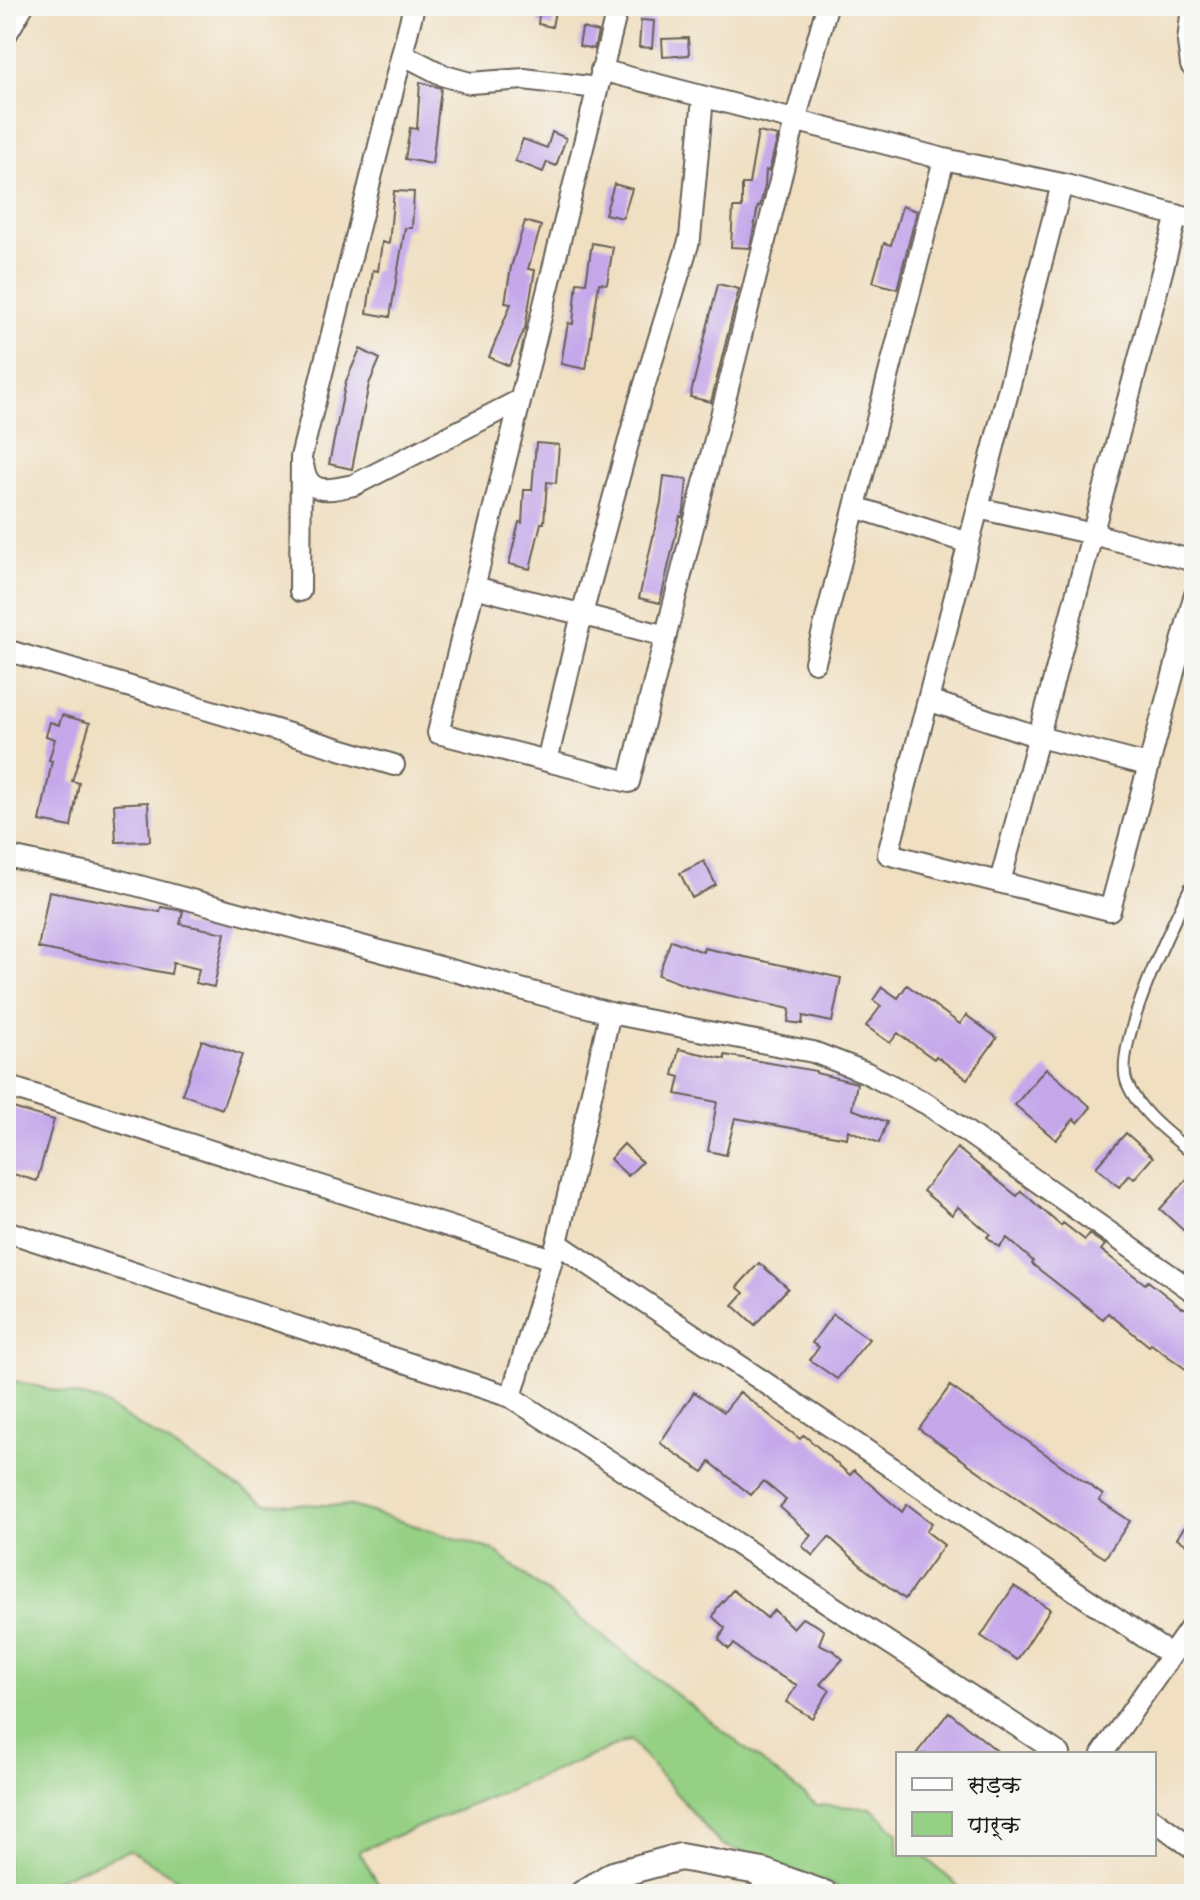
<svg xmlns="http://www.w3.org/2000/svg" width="1200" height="1900" font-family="Dekko,'Playpen Sans Deva',sans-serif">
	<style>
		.green { fill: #95d084; stroke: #587650; stroke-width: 2 }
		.building { fill: #c5a7ea }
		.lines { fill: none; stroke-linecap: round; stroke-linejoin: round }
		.service-casing { stroke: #666056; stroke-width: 14 }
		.pedestrian-casing { stroke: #666056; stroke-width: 20 }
		.minor-casing { stroke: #666056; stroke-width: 24 }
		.tertiary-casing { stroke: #666056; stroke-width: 30 }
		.service { stroke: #fff; stroke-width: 10 }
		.pedestrian { stroke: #fff; stroke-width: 16 }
		.minor { stroke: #fff; stroke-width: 20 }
		.tertiary { stroke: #fff; stroke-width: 26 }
	</style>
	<rect width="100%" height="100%" fill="#f6f6f2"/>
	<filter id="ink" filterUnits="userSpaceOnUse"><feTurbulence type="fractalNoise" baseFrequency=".0125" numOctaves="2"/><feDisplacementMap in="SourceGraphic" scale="16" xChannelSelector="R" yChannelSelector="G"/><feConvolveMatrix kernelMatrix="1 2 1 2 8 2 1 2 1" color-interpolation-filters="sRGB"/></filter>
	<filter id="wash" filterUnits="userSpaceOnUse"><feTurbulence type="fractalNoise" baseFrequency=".006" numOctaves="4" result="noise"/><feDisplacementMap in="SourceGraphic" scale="32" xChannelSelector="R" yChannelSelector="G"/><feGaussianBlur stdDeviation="1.8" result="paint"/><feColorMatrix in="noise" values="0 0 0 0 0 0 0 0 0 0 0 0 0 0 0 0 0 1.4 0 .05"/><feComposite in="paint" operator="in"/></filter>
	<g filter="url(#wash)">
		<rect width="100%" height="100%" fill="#f0dfc1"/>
		<path class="green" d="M6,1379L99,1401L265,1503L352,1506L493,1550L817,1805L871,1808L898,1833V1854H922L967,1894H856L720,1844L630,1740L359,1851L384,1894H204L129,1850L37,1887L35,1894H6Z"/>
		<g id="blocks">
			<path class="building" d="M540,6H556L552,27L538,24Z
				M641,20L654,21L652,48L639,47Z
				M582,28L598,32L594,49L579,46Z
				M688,38L689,55L663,57L662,39Z
				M420,82L441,88L432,164L405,159L410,128L417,129Z
				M552,132L566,138L556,166L547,162L543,172L515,161L523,139L547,148Z
				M758,132L778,136L769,171L766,170L765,186L760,206H758L750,248L731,247L733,208H742V184H749Z
				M614,184L632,189L623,218L605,214Z
				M394,191L414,192L412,228H405L390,317L367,313L373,270L378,271L382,242L389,244Z
				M902,206L917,211L897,289L873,282L884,243L891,245Z
				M525,221L541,226L528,269L535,270L525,328L509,366L489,357L511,304L505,303L511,267Z
				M592,243L613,247L607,284L599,283L586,369L561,364L568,323L573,324L577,282L586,283Z
				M718,284L739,289L711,402L690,397Z
				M360,349L380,359L369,384L352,469L329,464L346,381Z
				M536,443L559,445L556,483L547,482L544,523H541L530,569L509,564L519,522L522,523L524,490H532Z
				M664,476L687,479L684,510L682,517L680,516L660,603L639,598L661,502Z
				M62,715L90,723L72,781L79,783L71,827L40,821L52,761L49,760L55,739L46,736L50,722L59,725Z
				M148,802L150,841L116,842L114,804Z
				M704,861L716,885L692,898L680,873Z
				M49,891L160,912L161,907L183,911L180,924L225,933L214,987L196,983L199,969L173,963L171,974L38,948Z
				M671,940L703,952L704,948L841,978L832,1022L803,1016L802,1024L788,1022L790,1009L687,986L658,975Z
				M907,985L960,1024L966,1015L997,1038L967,1079L936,1056L934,1059L898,1033L890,1043L866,1026L881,1006L873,1000L882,987L898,998Z
				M202,1040L242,1055L222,1109L182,1094Z
				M679,1049L725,1059V1055L816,1071V1073L857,1083L852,1109L887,1122L879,1143L848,1130L847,1138L735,1118L726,1155L708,1151L717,1102L676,1094L680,1077L673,1075Z
				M1046,1068L1091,1107L1078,1123L1074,1119L1056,1140L1015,1105Z
				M6,1106L54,1120L37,1181L6,1172V1142L10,1127L6,1126Z
				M1126,1133L1153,1157L1134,1179L1130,1175L1119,1187L1096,1167Z
				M624,1144L642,1162L628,1176L610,1159Z
				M957,1148L1017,1196L1021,1191L1061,1226L1063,1223L1085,1240L1089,1234L1105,1245L1101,1250L1145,1284L1148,1281L1182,1308L1183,1307L1194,1315V1375L1151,1344L1149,1346L1108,1313L1103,1319L1032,1264L1033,1261L1007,1238L999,1247L987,1237L990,1234L958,1207L952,1215L923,1191Z
				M1194,1172V1240L1160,1209Z
				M759,1263L788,1288L755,1325L733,1305L744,1293L737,1287Z
				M833,1314L869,1339L837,1379L810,1360L819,1347L812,1343Z
				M950,1386L1103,1495L1099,1500L1130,1521L1105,1558L1073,1538L919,1429Z
				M694,1392L724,1412L740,1392L800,1439L804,1435L850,1475L854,1470L902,1512L907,1504L932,1523L926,1531L944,1545L905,1599L865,1569L829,1537L813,1556L802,1546L811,1535L780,1507L786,1500L763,1481L751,1495L710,1462L703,1472L660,1443Z
				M1194,1512V1550L1177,1538Z
				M1014,1586L1050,1609L1017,1660L981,1636Z
				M733,1590L767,1618L774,1610L793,1628L802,1618L818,1626L824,1631L819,1644L834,1651L843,1659L820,1684L830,1690L812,1718L786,1702L797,1685L753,1661L734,1644L729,1649L719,1640L725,1628L713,1617L717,1608Z
				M949,1712L1001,1754H916Z"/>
		</g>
	</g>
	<g filter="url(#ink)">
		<use href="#blocks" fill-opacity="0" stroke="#666056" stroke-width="2"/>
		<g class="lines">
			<g class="service-casing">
				<path id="service" d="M1194,880C1175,918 1112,1046 1127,1083C1140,1114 1170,1134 1194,1155"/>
			</g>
			<g class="pedestrian-casing">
				<path id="pedestrian" d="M759,1894L763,1872"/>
			</g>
			<g class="minor-casing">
				<path id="minor" d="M618,6L438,733L629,782L795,121L827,6
					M1192,6L1188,42L1191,65L1194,67
					M6,35L23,6
					M402,54L414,6
					M601,70L944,159L1062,184L1194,220
					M1062,184L888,854L1110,910L1194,597
					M303,465C308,497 329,490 354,485L520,400
					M855,507L969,543
					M978,508L1093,534L1194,561
					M474,587L666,636
					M300,591L301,457L402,54L445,76L470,83L524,79L597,88
					M6,650L394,765
					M815,662L944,159
					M928,700L1039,737L1148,765
					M547,761L582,614L639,403L690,238L703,97
					M6,856L117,880L610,1013
					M1000,882L1177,215
					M6,1086L552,1259
					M6,1231L511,1397
					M557,1243L610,1013L813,1052L865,1072L927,1104L1194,1292
					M1060,1754L511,1397L557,1243L1171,1655
					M1102,1754L1191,1627L1194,1629
					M1154,1820L1194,1849"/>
			</g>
			<g class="tertiary-casing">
				<path id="tertiary" d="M583,1894L613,1875L680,1857L763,1872L824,1894"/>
			</g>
			<use href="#service" class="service"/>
			<use href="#pedestrian" class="pedestrian"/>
			<use href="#minor" class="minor"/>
			<use href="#tertiary" class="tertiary"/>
		</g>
	</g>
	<rect width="1200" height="1900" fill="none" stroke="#f6f6f2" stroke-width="32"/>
	<rect x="896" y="1752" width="260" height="104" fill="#f6f6f2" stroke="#9f9f9c" stroke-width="2"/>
	<rect x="912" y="1778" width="40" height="12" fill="#ffffff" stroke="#9f9f9c" stroke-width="2"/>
	<text x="968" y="1792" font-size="24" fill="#1c1c1c">सड़क</text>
	<rect x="912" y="1812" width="40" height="24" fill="#95d084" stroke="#9f9f9c" stroke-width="2"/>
	<text x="968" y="1832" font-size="24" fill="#1c1c1c">पार्क</text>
</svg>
